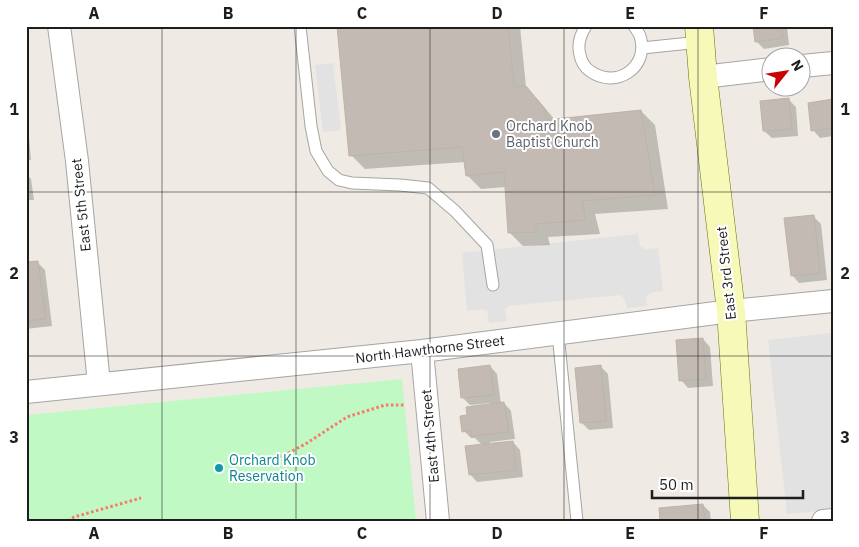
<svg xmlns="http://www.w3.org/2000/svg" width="859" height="547" font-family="'IBM Plex Sans',sans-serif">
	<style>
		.park { fill: #c1f9c5 }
		.parking { fill: #e2e2e2 }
		.shadow { fill: #0003 }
		.building { fill: #c3bbb3; stroke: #c0b2a6 }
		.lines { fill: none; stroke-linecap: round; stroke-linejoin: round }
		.service-casing { stroke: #a5a5a5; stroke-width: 13 }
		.minor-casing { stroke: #a5a5a5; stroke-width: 24 }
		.secondary-casing { stroke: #687406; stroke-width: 29 }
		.path { stroke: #f87a6b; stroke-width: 3; stroke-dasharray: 2.5 2.5; stroke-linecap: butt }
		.service { stroke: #fff; stroke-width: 11 }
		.minor { stroke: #fff; stroke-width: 22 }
		.secondary { stroke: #f6f9b8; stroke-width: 28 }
		.grid { fill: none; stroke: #1e1e1e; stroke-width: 1; stroke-opacity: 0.55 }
		.worship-dot { fill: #6b7280; stroke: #fff; stroke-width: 2 }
		.culture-dot { fill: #0f9aa8; stroke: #fff; stroke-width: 2 }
		.labels { text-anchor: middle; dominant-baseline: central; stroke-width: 4; stroke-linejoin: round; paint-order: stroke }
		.worship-label { font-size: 14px; fill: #5b616d; stroke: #fff; text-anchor: start }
		.street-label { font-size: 14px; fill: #1e1e1e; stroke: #fff }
		.culture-label { font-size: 14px; fill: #0d838f; stroke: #fff; text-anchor: start }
		.neatline { fill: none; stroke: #1e1e1e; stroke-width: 2 }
		.grid-label { font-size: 16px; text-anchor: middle; font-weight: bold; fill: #1e1e1e }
	</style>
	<rect width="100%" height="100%" fill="#efebe4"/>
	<path class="park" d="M402,379L416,521H26V415Z"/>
	<path class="parking" d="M333,63L341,130L323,132L315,65Z
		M638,234L640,246L645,249L658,248L663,291L650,293L646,297L647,306L627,308L624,298L620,295L508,306L505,309L507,321L489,323L487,311L482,309L467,311L462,253Z
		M831,333L833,352V510L787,514L768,340Z"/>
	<path class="shadow" d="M338,26H520L526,87L540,102L555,120L641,111L655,125L668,209L595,214L600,234L548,237L550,245L523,246L509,232L506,187L481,189L467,175L465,162L365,169L351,155Z
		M754,26H787L789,45L764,49L756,41Z
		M26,47L29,71L26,72Z
		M788,99L796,107L798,136L772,138L764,131Z
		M833,101V136L820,138L813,130Z
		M26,134L29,137L31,160H26Z
		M26,174L31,179L34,200H26Z
		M813,216L821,224L827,280L799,283L792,275Z
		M37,262L45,270L52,326L26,329V263Z
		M703,339L710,347L713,386L688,388L681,380Z
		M490,366L497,374L501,404L504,403L511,411L515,439L490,442V444L513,442L520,450L523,477L477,482L470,474L482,445L475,438H471L464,431L468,416L491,405V403L470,405L463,398Z
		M600,366L608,374L613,428L589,430L582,423Z
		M703,505L710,512L711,521H662Z"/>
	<path class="building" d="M337,26H508L514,87L526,86L545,109L546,120L641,110L655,195L582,201L586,220L535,224L537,232L508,233L504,172L466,176L462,147L349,156Z
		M753,26H781L783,38L755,42Z
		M789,98L792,129L763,131L760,101Z
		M833,99V128L811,131L808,103Z
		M814,215L820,273L791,276L784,218Z
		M38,261L46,319L26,321V262Z
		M703,338L706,379L679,381L676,340Z
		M490,365L494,395L461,398L458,369Z
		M601,365L606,421L580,423L575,368Z
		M504,402L509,432L471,436V430L462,432L460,416L467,415L466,407Z
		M513,441L516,470L469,475L465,446Z
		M703,504L705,521H660L659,508Z"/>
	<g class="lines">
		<g class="service-casing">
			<path id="service" d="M300,26L311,126L316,151L328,171L339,180L352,183L400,185L428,188L455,211L487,245L493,285
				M586,26C580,35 577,44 580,55C581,61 585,68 590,71C616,90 650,67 640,36C639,33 636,29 634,26
				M642,48L700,42
				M558,334L577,521"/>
		</g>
		<g class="minor-casing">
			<path id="minor" d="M59,26L77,161L99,384
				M802,66L833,63
				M703,77L772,69
				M422,351L438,521
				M26,392L422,351L731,311L833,301
				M823,521L833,520"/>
		</g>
		<g class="secondary-casing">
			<path id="secondary" d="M699,26L703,77L731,311L745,521"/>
		</g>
		<path class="path" d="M259,460L285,455L307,443L347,417L385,405H405
			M68,521L74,517L141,498"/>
		<use href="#service" class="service"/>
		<use href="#minor" class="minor"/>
		<use href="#secondary" class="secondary"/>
	</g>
	<path class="grid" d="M162,26V521M296,26V521M430,26V521M564,26V521M698,26V521M26,192H833M26,356H833"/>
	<circle class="worship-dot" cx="496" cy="134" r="5"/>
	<circle class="culture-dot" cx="219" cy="468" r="5"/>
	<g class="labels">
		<g class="worship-label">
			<text x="506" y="126">Orchard Knob<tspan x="506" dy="16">Baptist Church</tspan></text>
		</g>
		<g class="street-label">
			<text transform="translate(81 205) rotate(-96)">East 5th Street</text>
			<text transform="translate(726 273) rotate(-96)">East 3rd Street</text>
			<text transform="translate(430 349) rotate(-7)">North Hawthorne Street</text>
			<text transform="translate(430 436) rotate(-95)">East 4th Street</text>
		</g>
		<g class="culture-label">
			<text x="229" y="460">Orchard Knob<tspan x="229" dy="16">Reservation</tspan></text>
		</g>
	</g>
	<rect width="859" height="547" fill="none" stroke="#ffffff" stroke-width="55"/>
	<g transform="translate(786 72) rotate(60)"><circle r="24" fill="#ffffff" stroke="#a5a5a5"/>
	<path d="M0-4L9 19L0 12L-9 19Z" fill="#ca0202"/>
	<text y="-8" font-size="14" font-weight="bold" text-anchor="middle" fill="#1e1e1e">N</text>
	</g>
	<path d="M652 490v8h151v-8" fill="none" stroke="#1e1e1e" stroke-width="2.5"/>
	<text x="659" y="490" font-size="15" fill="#1e1e1e" stroke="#ffffff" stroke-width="4" paint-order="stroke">50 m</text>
	<rect x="28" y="28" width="804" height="492" class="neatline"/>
	<g class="grid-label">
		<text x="94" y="19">A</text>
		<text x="228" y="19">B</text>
		<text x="362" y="19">C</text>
		<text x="497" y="19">D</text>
		<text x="630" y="19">E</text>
		<text x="764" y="19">F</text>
		<text x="14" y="115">1</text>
		<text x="845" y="115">1</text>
		<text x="14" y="279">2</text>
		<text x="845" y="279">2</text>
		<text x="14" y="443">3</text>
		<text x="845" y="443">3</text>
		<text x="94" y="539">A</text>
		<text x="228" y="539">B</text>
		<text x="362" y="539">C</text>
		<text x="497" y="539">D</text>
		<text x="630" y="539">E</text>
		<text x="764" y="539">F</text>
	</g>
</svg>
